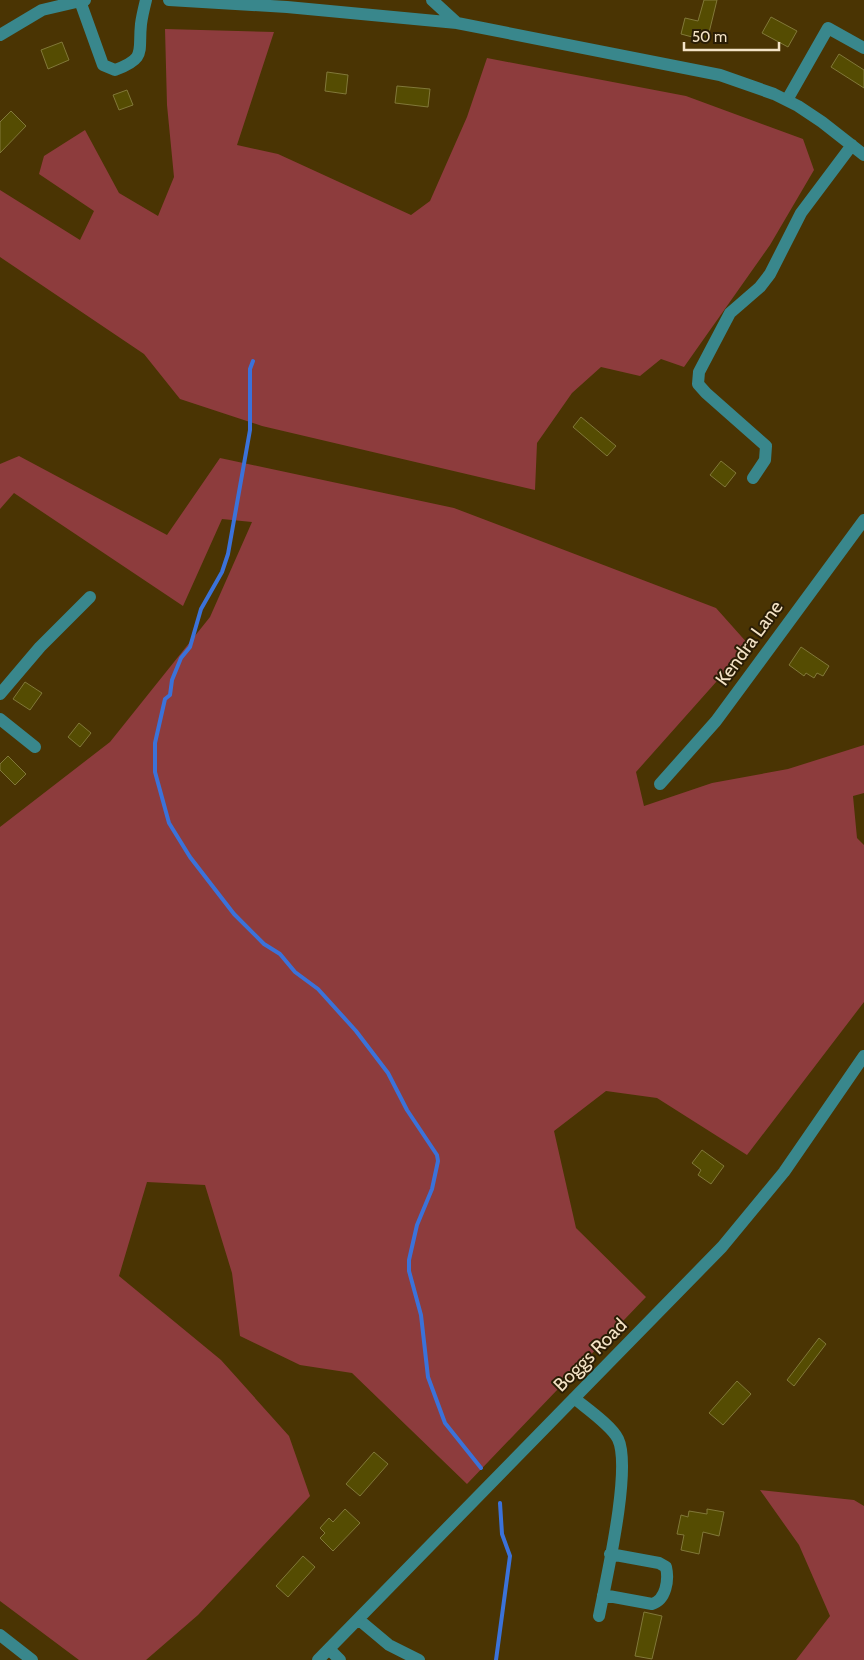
<svg xmlns="http://www.w3.org/2000/svg" width="864" height="1660" font-family="Cabin,sans-serif">
	<style>
		.green { fill: #8d3c3d }
		.lines { fill: none; stroke-linecap: round; stroke-linejoin: round }
		.stream { stroke: #3b72d9; stroke-width: 4 }
		.building { fill: #554c02; stroke: #817839 }
		.minor { stroke: #39878c; stroke-width: 12 }
		.labels { text-anchor: middle; dominant-baseline: central; stroke-width: 4; stroke-linejoin: round; paint-order: stroke }
		.street-label { font-size: 19px; fill: #f4e3c6; stroke: #2a1d05 }
	</style>
	<rect width="100%" height="100%" fill="#4a3403"/>
	<path class="green" d="M165,29L274,32L237,145L278,154L411,215L430,201L467,117L487,58L686,96L803,139L814,170L770,245L684,367L661,359L640,376L601,367L572,393L537,443L535,490L262,426L180,399L144,354L0,257V190L80,240L94,211L39,174L44,156L85,130L119,193L158,216L174,177L167,105Z
		M19,456L167,535L220,458L454,508L716,608L749,645L636,772L644,806L712,783L788,769L864,745V793L853,796L857,838L864,845V1002L747,1155L657,1098L606,1091L554,1131L576,1228L646,1297L467,1484L352,1373L300,1365L240,1336L232,1273L205,1185L147,1182L119,1276L221,1360L289,1436L310,1496L198,1615L146,1660H79L0,1601V827L110,742L210,617L252,522L222,519L183,606L14,493L0,509V464Z
		M760,1490L854,1500L864,1506V1660H796L830,1616L799,1545Z"/>
	<g class="lines">
		<path class="stream" d="M253,361L250,369V430L228,554L222,572L201,609L190,647L181,658L172,680L170,695L165,699L155,743V772L169,823L190,857L234,914L264,944L280,954L295,972L318,989L356,1031L388,1073L407,1110L437,1155L438,1161L432,1189L417,1225L409,1260V1271L421,1315L428,1377L445,1423L481,1468
			M496,1660L510,1556L502,1534L500,1503"/>
	</g>
	<path class="building" d="M704,0H717L707,41L681,34L685,18L698,21Z
		M771,17L797,31L788,47L762,33Z
		M62,42L69,60L48,69L41,50Z
		M839,54L864,70V88L831,67Z
		M327,72L348,75L346,94L325,91Z
		M397,86L430,89L428,107L395,103Z
		M127,90L133,105L119,110L113,95Z
		M11,111L26,126L0,153V122Z
		M581,417L616,446L607,456L573,427Z
		M721,461L736,473L725,487L710,475Z
		M801,647L829,666L823,676L817,673L814,678L806,673L804,676L789,665Z
		M25,682L42,693L30,710L13,699Z
		M79,723L91,733L80,747L68,737Z
		M8,756L26,774L15,785L0,770V764Z
		M702,1150L724,1166L711,1184L698,1175L701,1170L692,1163Z
		M819,1338L826,1344L794,1386L787,1380Z
		M737,1381L751,1394L723,1425L709,1413Z
		M374,1452L388,1464L360,1496L346,1484Z
		M345,1509L360,1523L333,1551L320,1538L325,1533L320,1528L329,1518L333,1522Z
		M707,1509L724,1512L719,1536L703,1532L699,1554L681,1550L684,1535L677,1534L681,1515L688,1517L689,1511L707,1514Z
		M303,1556L315,1567L288,1597L276,1586Z
		M644,1612L662,1616L652,1659L635,1656Z"/>
	<g class="lines">
		<path class="minor" d="M169,0L287,7L457,23L720,75L774,94L798,106L822,122L864,155
			M432,0L457,23
			M80,1L103,65L115,70C147,58 138,52 141,24C142,16 144,8 146,0
			M0,35L42,10L85,0
			M787,100L828,28L864,48
			M753,478L765,460L766,446L706,393L698,384L699,372L730,313L760,287L770,274L801,213L852,145
			M0,694L40,647L90,597
			M0,719L35,747
			M660,784L716,721L864,520
			M574,1398C586,1408 612,1426 618,1439C632,1468 606,1580 599,1616
			M603,1595L652,1604C666,1600 669,1580 666,1567L659,1563L610,1554
			M358,1619L389,1645L419,1660
			M0,1635L32,1660
			M329,1649L340,1660
			M318,1660L722,1247L784,1172L864,1056"/>
	</g>
	<g class="labels">
		<g class="street-label">
			<text transform="translate(749 643) rotate(-54)">Kendra Lane</text>
			<text transform="translate(590 1355) rotate(-45)">Boggs Road</text>
		</g>
	</g>
	<path d="M684 42v8h95v-8" fill="none" stroke="#f4e3c6" stroke-width="2.5"/>
	<text x="692" y="42" font-size="15" fill="#f4e3c6" stroke="#2a1d05" stroke-width="4" paint-order="stroke">50 m</text>
</svg>
